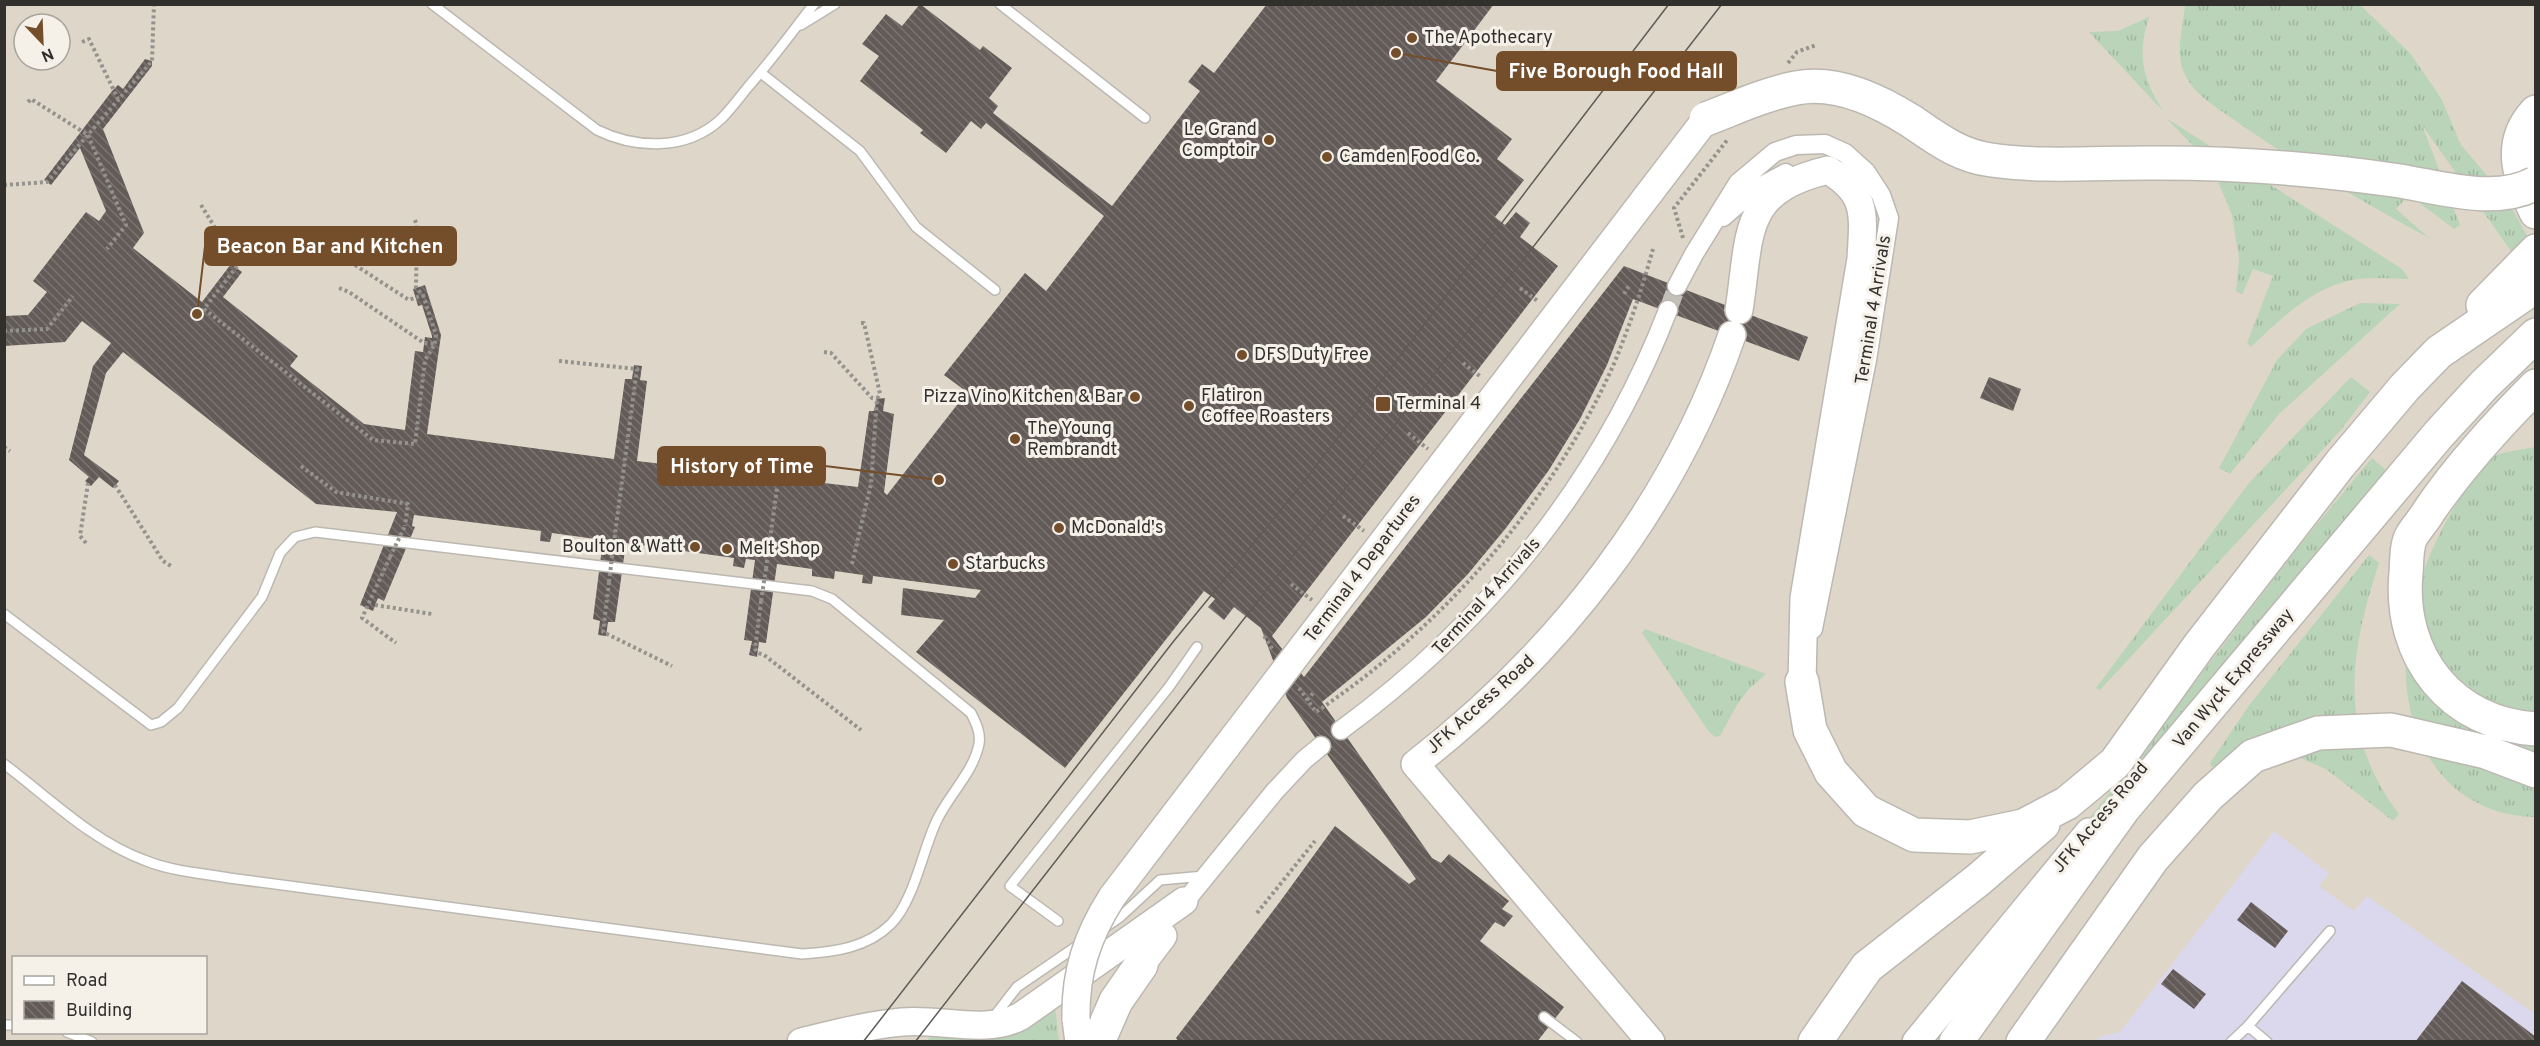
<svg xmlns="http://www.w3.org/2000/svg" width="2540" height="1046" font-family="Overpass,sans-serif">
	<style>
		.built { fill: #ded7c9; fill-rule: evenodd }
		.industrial { fill: #dbd7ec }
		.grass { fill: url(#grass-tufts) }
		.building { fill: url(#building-back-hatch) }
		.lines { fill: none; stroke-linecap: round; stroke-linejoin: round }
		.street-tunnel { stroke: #c3c0b9; stroke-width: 18; stroke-dasharray: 18 9; stroke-linecap: butt }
		.lane-casing { stroke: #bcb8b1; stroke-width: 12 }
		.street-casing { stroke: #bcb8b1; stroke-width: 21 }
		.secondary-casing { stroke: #bcb8b1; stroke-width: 30 }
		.highway-casing { stroke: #bcb8b1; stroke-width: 36 }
		.path { stroke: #94928c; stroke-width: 4; stroke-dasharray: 3 3; stroke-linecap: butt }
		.lane { stroke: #fff; stroke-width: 9 }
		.street { stroke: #fff; stroke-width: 18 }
		.secondary { stroke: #fff; stroke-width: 27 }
		.highway { stroke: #fff; stroke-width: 33 }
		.tram { stroke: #5f5c58; stroke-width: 1.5 }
		.secondary-bridge-casing { stroke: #bcb8b1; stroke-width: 30; stroke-linecap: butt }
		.highway-bridge-casing { stroke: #bcb8b1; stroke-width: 36; stroke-linecap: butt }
		.path-bridge { stroke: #94928c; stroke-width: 4; stroke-dasharray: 3 3; stroke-linecap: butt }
		.secondary-bridge { stroke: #fff; stroke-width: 27 }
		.highway-bridge { stroke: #fff; stroke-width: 33 }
		.poi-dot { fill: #744e2a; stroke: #f5f1e9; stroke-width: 2 }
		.labels { text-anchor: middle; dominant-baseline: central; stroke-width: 6; stroke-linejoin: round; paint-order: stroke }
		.poi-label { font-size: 18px; fill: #32302d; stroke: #f5f1e9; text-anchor: start }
		.street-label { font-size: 18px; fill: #32302d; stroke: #f5f1e9 }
		.leader { fill: none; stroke: #744e2a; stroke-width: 2 }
		.callout-dot { fill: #744e2a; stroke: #f5f1e9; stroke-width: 2 }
		.callout { fill: #744e2a; stroke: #744e2a; stroke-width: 2 }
		.callout-label { font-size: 20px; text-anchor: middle; font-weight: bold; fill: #fff }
	</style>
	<defs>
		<pattern id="grass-tufts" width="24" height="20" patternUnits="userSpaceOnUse" patternTransform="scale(1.5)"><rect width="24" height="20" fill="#b9d4b8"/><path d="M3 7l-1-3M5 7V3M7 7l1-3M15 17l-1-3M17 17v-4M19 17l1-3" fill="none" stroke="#a0b69e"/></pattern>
		<pattern id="building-back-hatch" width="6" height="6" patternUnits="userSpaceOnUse" patternTransform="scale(1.5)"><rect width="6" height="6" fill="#635b58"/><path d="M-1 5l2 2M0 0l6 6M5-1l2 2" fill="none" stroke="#7b7472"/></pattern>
	</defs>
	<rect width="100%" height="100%" fill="#e7e4dc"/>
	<path class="built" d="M5,5H2535V1041L5,1042ZM24,24H60V60H24ZM14,958H206V1032H14Z"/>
	<path class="industrial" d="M2274,831L2329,873L2319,886L2354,911L2367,896L2535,1014V1041L2094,1042L2102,1036L2120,1032Z"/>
	<path class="grass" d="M2185,5H2360L2410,53L2441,98L2461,145L2506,198L2535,250L2516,258L2422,125L2460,225L2454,229L2409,195L2396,209L2429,238C2364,203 2301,166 2240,124C2223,111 2199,99 2188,80C2173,58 2183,29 2185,5Z
		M2149,17C2137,56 2142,77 2163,111L2089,32L2118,31Z
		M2166,118L2402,269L2409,279C2391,279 2370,277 2352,280C2310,289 2282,318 2251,347L2247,343L2273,276L2253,269L2242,295L2236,291L2239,259L2232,215L2210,163Z
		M2360,303L2400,304L2279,414L2230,474L2219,468L2277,360L2306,329Z
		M2351,377L2370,392L2340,431L2100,690L2096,688L2249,483Z
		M2535,447V817C2499,817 2463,801 2440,773C2380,698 2408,583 2454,508C2461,496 2477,467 2487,459C2495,453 2525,449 2535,447Z
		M2372,458L2388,472L1955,990L2151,740L2299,546Z
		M2369,555L2379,563C2349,654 2337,732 2399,814L2393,821L2326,769L2289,753L2212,767L2210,763L2250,704Z
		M1645,629L1766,674L1749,689L1737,705L1720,736L1715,737L1709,732L1642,633Z
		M1055,1006L1059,1041L926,1042L934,1031Z"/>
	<path class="building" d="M920,4L980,50L983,46L1012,68L989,98L998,106L993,113L1112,206L1200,91L1188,82L1202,64L1214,73L1267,4H1494L1436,81L1512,139L1497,159L1524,180L1495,217L1505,225L1516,212L1530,223L1520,237L1558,266L1272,636L1304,677L1624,266L1808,337L1799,361L1633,299L1607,365L1580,419L1549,470L1506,528L1468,574L1426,617L1322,702L1432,858L1441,863L1449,854L1509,901L1502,909L1513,916L1504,927L1495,922L1480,941L1564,1007L1537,1042H1179L1176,1038L1279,903L1335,826L1409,884L1416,879L1287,698L1261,628L1234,607L1224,620L1208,607L1215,599L1204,591L1065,768L916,652L944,620L901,615L903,588L975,598L981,590L873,576L872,584L862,583L863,575L835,571L834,579L812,576V569L777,564L766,643L759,642L757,657L749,655L752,641L744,640L755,560L746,559L744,568L733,566L734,558L626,543L615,622H608L606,636L598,635L600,621L593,619L603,540L552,533L550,542L540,541L541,531L414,515L412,526L415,527L384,601L378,598L373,611L360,605L397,512L316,504L123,352L106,373L84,455L119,481L113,488L99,477L91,486L85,481L89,477L69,460L93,366L111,343L82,321L65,342L4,346V316L28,315L47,292L33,281L86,212L99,221L106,211L80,148L51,185L44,180L112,91L118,85L123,89L145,59L152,61V66L103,129L144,233L133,248L202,302L231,264L242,272L223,297L298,356L290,366L364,424L405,430L415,351L423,352L425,337L432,338V336L422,305L418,306L413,289L425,285L441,335L427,434L614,459L625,379H632L634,365L642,366L640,380L647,381L637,461L858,487L869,411H874L877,399L885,398L883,411L894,414L884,492L887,495L967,392L944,375L1025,273L1046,291L1104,216L986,123L981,129L971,121L946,153L920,133L923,130L860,81L879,56L862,44L886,14L902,26Z
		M1989,377L2021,389L2013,411L1980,398Z
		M2251,902L2288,931L2275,948L2237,920Z
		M2173,969L2206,994L2194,1009L2161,984Z
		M2462,981L2536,1037V1042H2415Z"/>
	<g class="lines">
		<path class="street-tunnel" d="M1668,310L1677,286"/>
		<g class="lane-casing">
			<path id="lane" d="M432,4L597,130C636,149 687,151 721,119C731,109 739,98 748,87C771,61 792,32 814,4
				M1000,4L1145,118
				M801,25L835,4
				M761,73L860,151L916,227L995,290
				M4,614L151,725L161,722L178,708L262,597L280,553L295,537L315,532L812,591L832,599L971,713C976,723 981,733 979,744C974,771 949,795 937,820C922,851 915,899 891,924C867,948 834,952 802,954L229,878C201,873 170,871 144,860C92,841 48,797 4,764
				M1058,921L1010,886L1169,687L1197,647
				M1104,928L1120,917L1160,880L1204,876
				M1544,1017L1577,1042
				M993,1018L1017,987L1080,944
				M4,1025H14
				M2248,1026L2267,1042
				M67,1032L92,1042
				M2231,1042L2248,1026L2330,931"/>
		</g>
		<g class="street-casing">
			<path id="street" d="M1723,217L1754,190L1786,173
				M1677,286L1694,254L1738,183L1775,152L1796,145L1825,144L1845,153L1866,172L1881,195L1889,218L1867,360L1813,629
				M1341,730C1488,622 1602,481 1668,310
				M1179,909L1275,791L1304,760L1321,746"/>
		</g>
		<g class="secondary-casing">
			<path id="secondary" d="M1739,310C1751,234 1740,191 1828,170C1869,194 1863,217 1861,259L1804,598L1802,682
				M1112,897L1227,746
				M1141,965L1163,936
				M1076,1019L1079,1042
				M801,1042C834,1034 868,1025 902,1022C939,1018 988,1035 1021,1016L1184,901
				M1651,1042L1415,764C1557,654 1673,507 1732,335
				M1916,1042L2089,832"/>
		</g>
		<g class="highway-casing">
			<path id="highway" d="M2536,112C2506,144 2520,178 2536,212
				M2483,305L2536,251
				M2536,386C2497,425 2460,466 2429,511C2424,520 2416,528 2411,537C2406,547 2407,563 2406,573C2398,657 2452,724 2536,729
				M1802,682L1810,730L1831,772L1866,811L1914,835L1970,837L2023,826L2067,803L2115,763L2199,646L2340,464L2405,387L2439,352L2536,286
				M1098,1042L1116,1001L1141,965
				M1815,1042L1867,967L1978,880L2043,824
				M1956,1042L2124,808L2439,434L2484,385L2536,335
				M2023,1042L2153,858L2208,796L2253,756L2318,733L2391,730L2486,752L2536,771"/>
		</g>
		<path class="path" d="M82,42L89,39L118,99
			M1788,63L1797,52L1816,45
			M28,102L31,99L88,135L126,225L107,249
			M4,185L47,182L152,61L154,4
			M201,205L238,265L204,309L373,440L415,444L425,360L435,344L436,335L423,295L416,288L417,225L414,218
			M1683,238L1674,208L1728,139
			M355,265L409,300L423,295
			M339,288L349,292L424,343L435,344
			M1520,288L1539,302
			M1624,294L1630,284
			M4,331L47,329L73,296
			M824,352L831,353L872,398L877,399
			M559,361L637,369L613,549
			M1463,363L1481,377
			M1408,433L1428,449
			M4,447L10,451
			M301,466L336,492L408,504L405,526
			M115,485L163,561L171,566
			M1343,516L1364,531
			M86,543L80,536L88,483
			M390,557L362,618L396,643
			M852,564L871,484L877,399L880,394L864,323H858
			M766,569L777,488
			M609,582L603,632L672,666
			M1291,584L1312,600
			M761,601L755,649L758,653L764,655L861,730
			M375,605L432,614
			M1264,636L1273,650
			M1299,688L1316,712C1441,628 1552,503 1613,366C1629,328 1642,289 1653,249
			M1307,700L1314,692
			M1257,913L1315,841"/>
		<use href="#lane" class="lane"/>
		<use href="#street" class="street"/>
		<use href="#secondary" class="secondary"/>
		<use href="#highway" class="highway"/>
		<path class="tram" d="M863,1042L1173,642L1303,483L1669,4
			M915,1042L1722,4"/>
		<g class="secondary-bridge-casing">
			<path id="secondary-bridge" d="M1227,746L1706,119
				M1076,1019C1075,973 1087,936 1112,897"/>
		</g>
		<g class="highway-bridge-casing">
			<path id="highway-bridge" d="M1706,119C1735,108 1765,94 1796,88C1835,80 1878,100 1911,121C1936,138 1959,156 1991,160C2046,168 2103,162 2159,163C2238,163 2315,169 2393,180C2437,186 2495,206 2536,183"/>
		</g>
		<path class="path-bridge" d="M390,557L405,526
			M609,582L613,549
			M761,601L766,569"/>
		<use href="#secondary-bridge" class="secondary-bridge"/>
		<use href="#highway-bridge" class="highway-bridge"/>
	</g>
	<g class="poi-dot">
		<circle cx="1412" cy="38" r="6"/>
		<circle cx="1269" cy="140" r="6"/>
		<circle cx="1327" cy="157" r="6"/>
		<circle cx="1242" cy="355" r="6"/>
		<circle cx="1135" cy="397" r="6"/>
		<rect x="1375" y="396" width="16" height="16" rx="3"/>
		<circle cx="1189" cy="406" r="6"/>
		<circle cx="1015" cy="439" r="6"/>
		<circle cx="1059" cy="528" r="6"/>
		<circle cx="695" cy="547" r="6"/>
		<circle cx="727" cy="549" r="6"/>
		<circle cx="953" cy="564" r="6"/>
	</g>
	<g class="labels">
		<g class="poi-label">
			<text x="1424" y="38">The Apothecary</text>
			<text x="1257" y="130" text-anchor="end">Le Grand<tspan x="1257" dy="21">Comptoir</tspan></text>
			<text x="1339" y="157">Camden Food Co.</text>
			<text x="1254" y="355">DFS Duty Free</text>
			<text x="1201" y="396">Flatiron<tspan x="1201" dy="21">Coffee Roasters</tspan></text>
			<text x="1123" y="397" text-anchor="end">Pizza Vino Kitchen &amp; Bar</text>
			<text x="1396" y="404">Terminal 4</text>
			<text x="1027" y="429">The Young<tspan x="1027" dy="21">Rembrandt</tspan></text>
			<text x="1071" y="528">McDonald's</text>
			<text x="683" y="547" text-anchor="end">Boulton &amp; Watt</text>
			<text x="739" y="549">Melt Shop</text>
			<text x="965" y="564">Starbucks</text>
		</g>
		<g class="street-label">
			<text transform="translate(1874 310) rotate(-81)">Terminal 4 Arrivals</text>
			<text transform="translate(1363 569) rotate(-53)">Terminal 4 Departures</text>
			<text transform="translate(1487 597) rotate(-48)">Terminal 4 Arrivals</text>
			<text transform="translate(2234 679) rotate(-50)">Van Wyck Expressway</text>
			<text transform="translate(1481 705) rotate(-42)">JFK Access Road</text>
			<text transform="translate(2101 818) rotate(-50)">JFK Access Road</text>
		</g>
	</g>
	<path class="leader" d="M1396 53L1497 71M197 314L205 246M939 480L825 466"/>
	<g class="callout-dot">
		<circle cx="1396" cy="53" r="6"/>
		<circle cx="197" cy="314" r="6"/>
		<circle cx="939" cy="480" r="6"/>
	</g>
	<g class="callout">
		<rect x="1497" y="52" width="239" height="38" rx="6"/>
		<rect x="205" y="227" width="251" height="38" rx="6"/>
		<rect x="658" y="447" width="167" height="38" rx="6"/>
	</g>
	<g class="callout-label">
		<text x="1616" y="78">Five Borough Food Hall</text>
		<text x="330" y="253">Beacon Bar and Kitchen</text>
		<text x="742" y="473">History of Time</text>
	</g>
	<rect width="2540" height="1046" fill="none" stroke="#32302d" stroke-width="12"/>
	<rect x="12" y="956" width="195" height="78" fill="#f5f1e9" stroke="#a7a49e" stroke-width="1.5"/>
	<rect x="24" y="976" width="30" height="9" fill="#ffffff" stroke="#a7a49e" stroke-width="1.5"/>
	<text x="66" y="986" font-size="18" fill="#32302d">Road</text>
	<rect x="24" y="1001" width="30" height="18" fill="url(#building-back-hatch)" stroke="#a7a49e" stroke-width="1.5"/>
	<text x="66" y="1016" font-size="18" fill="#32302d">Building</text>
	<g transform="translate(42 42) rotate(157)"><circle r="28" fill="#f5f1e9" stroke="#a7a49e" stroke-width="1.5"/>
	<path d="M0-4.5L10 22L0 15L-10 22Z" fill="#744e2a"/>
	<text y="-9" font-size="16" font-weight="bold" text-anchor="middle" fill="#32302d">N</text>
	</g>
</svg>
